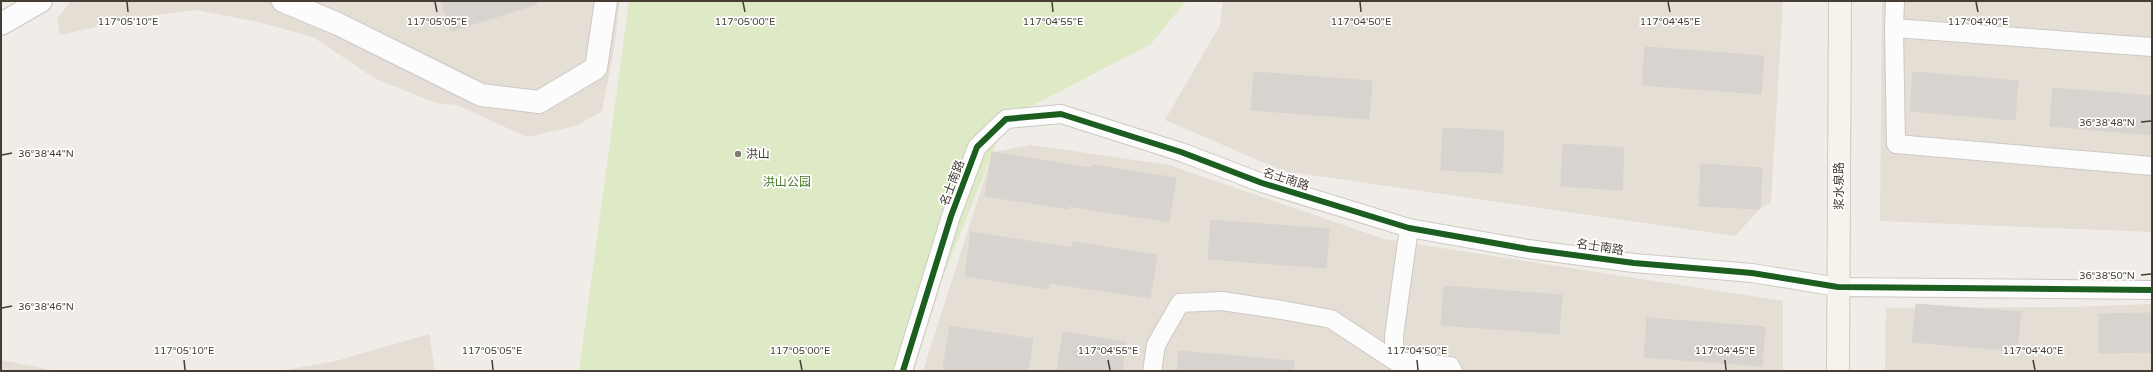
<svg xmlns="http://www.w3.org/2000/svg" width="2153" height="372" font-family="'Varela Round','Noto Sans SC',sans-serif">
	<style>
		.residential { fill: #e4ded5 }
		.green { fill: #deeac6 }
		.building { fill: #d7d3cf; stroke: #d8d3cd }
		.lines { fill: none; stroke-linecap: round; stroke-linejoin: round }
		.minor-casing { stroke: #ccc8c4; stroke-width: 20 }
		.tertiary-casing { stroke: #ccc8c4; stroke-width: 24 }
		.secondary-casing { stroke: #cfc9be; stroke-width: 24 }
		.minor { stroke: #fdfcfc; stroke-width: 18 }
		.tertiary { stroke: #fdfcfc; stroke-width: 22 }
		.secondary { stroke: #f6f3ed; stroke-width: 22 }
		.cycleway-casing { stroke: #fff; stroke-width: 8 }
		.cycleway { stroke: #1b5e20; stroke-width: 6 }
		.ticks { fill: none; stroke: #453d34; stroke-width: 1.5 }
		.poi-dot { fill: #817a73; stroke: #fff; stroke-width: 1.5 }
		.labels { text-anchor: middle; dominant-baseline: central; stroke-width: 3.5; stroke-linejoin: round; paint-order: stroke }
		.poi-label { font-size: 12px; fill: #453d34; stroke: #fff; text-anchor: start }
		.street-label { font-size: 12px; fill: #453d34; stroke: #fff }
		.park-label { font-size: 12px; fill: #497826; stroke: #fff }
		.ticks-label { font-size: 10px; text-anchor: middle; fill: #453d34; stroke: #fff; stroke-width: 3.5; stroke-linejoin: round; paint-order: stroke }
	</style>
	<rect width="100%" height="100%" fill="#f0ece8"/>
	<path class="residential" d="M71,1H620L613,55L602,111L576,126L527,137L457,105L436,103L374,78L313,37L259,22L196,10L139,17L60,35L57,19Z
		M1223,1H1783L1771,202L1760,209L1735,236L1283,171L1165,120L1220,25Z
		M1882,1H2152V232L1880,221Z
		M1031,145L1169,165L1384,239L1783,301V371H923L993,152Z
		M2152,304V371H1885L1886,308L2070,307Z
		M429,334L435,371H278L336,361Z
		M1,360L57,371H1Z"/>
	<path class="green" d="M629,1H1186L1150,45L1006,119L942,280L914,371H579Z"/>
	<path class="building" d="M441,1H536L537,4L451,31Z
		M1645,47L1764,56L1761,94L1642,85Z
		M1254,72L1372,81L1369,119L1251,110Z
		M1913,72L2018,81L2015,120L1910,111Z
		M2053,88L2152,96V135L2050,126Z
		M1443,128L1504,131L1502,173L1441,170Z
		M1563,144L1624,148L1622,190L1561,186Z
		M992,152L1092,168L1093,165L1176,178L1169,222L1069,206L1068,209L985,196Z
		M1701,164L1762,168L1760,209L1699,206Z
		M1211,220L1329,229L1326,268L1208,259Z
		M971,232L1072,248L1073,242L1157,255L1150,298L1049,283L1048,289L965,276Z
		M1444,286L1562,295L1559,334L1441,325Z
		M1916,304L2021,312L2017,351L1912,342Z
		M2152,313V352L2099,353V314Z
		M1647,318L1765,327L1762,366L1644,357Z
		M950,326L1033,339L1028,371H955L943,369Z
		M1063,332L1126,342L1122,371H1057Z
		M1179,351L1294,361V371H1177Z"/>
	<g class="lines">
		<g class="minor-casing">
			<path id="minor" d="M1895,1L1894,28L2152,47
				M1894,28L1896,144L2152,166
				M1409,228L1394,336L1395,361L1450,366L1453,371
				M903,371L951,216L977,147L1006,119L1061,114L1181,152L1262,183L1409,228L1528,249L1634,263L1752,273L1838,287L2152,290
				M1152,371L1156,345L1180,303L1222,301L1282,310L1331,319L1395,361"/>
		</g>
		<g class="tertiary-casing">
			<path id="tertiary" d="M283,1L338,24L481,95L539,102L596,68L606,1
				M1,24L41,1"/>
		</g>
		<g class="secondary-casing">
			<path id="secondary" d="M1838,371L1840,1"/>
		</g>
		<use href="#minor" class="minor"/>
		<use href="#tertiary" class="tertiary"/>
		<use href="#secondary" class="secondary"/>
		<g class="cycleway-casing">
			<path id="cycleway" d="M903,371L951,216L977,147L1006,119L1061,114L1181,152L1262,183L1409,228L1528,249L1634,263L1752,273L1838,287L2152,290"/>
		</g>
		<use href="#cycleway" class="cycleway"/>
	</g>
	<path class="ticks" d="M127,2L128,12M435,2L437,12M743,2L745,12M1052,2L1053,12M1360,2L1361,12M1668,2L1670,12M1976,2L1978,12M2141,122L2151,121M2,155L12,153M2141,275L2151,274M2,308L12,306M184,360L185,370M492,360L493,370M800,360L802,370M1108,360L1110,370M1417,360L1418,370M1725,360L1726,370M2033,360L2035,370"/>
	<circle class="poi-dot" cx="738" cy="154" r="4"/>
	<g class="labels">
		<g class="poi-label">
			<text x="746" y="154">洪山</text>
		</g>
		<g class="street-label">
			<text transform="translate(1286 179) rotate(18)">名士南路</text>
			<text transform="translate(952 183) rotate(-69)">名士南路</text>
			<text transform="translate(1839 186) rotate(-90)">浆水泉路</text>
			<text transform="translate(1600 247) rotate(8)">名士南路</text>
		</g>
		<g class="park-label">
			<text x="787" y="182">洪山公园</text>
		</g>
	</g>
	<g class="ticks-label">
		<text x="128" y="25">117°05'10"E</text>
		<text x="437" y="25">117°05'05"E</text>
		<text x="745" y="25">117°05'00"E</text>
		<text x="1053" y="25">117°04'55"E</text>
		<text x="1361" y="25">117°04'50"E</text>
		<text x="1670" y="25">117°04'45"E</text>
		<text x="1978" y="25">117°04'40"E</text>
		<text x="2107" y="126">36°38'48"N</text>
		<text x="46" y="157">36°38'44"N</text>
		<text x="2107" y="279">36°38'50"N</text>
		<text x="46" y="310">36°38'46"N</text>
		<text x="184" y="354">117°05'10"E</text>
		<text x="492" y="354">117°05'05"E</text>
		<text x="800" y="354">117°05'00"E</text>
		<text x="1108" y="354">117°04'55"E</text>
		<text x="1417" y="354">117°04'50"E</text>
		<text x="1725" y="354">117°04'45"E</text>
		<text x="2033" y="354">117°04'40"E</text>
	</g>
	<rect width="2153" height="372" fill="none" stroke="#453d34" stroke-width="4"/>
</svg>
